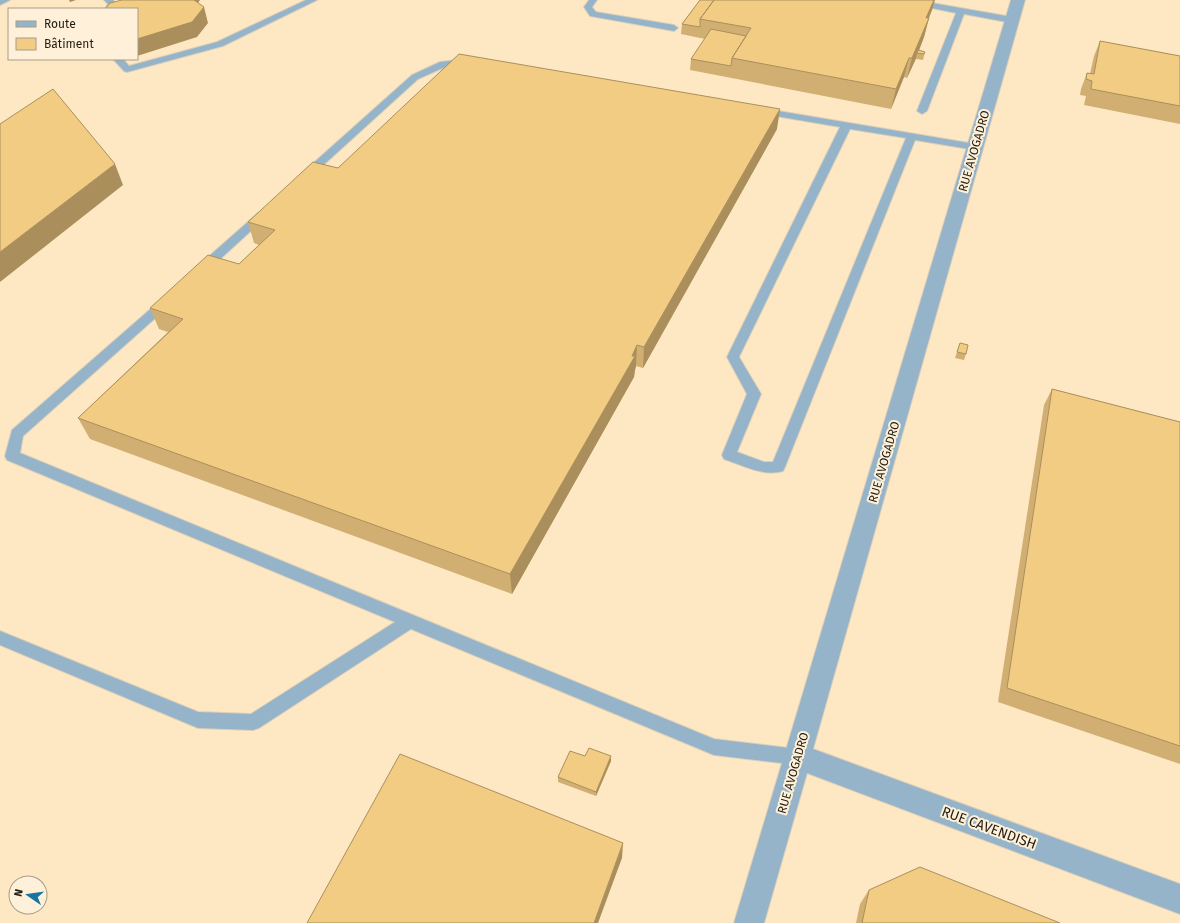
<svg xmlns="http://www.w3.org/2000/svg" width="1180" height="923" font-family="'Fira Sans',sans-serif">
	<style>
		.built { fill: #fde8c3; fill-rule: evenodd }
		.lines { fill: none; stroke-linecap: round; stroke-linejoin: round }
		.service-casing { stroke: #dccfb9; stroke-width: 2 }
		.minor-casing { stroke: #dccfb9; stroke-width: 2 }
		.service { fill: #95b4c9; fill-rule: evenodd }
		.minor { fill: #95b4c9; fill-rule: evenodd }
		.wall { fill: #d1af72 }
		.shaded-wall { fill: #aa8f5c }
		.building { fill: #f3cc84; stroke: #aa8f5c }
		.labels { text-anchor: middle; dominant-baseline: central; stroke-width: 4; stroke-linejoin: round; paint-order: stroke }
		.street-label { font-size: 12px; fill: #221c11; stroke: #fff1d9 }
		.near-street-label { font-size: 14px; fill: #221c11; stroke: #fff1d9 }
	</style>
	<rect width="100%" height="100%" fill="#fff1d9"/>
	<path class="built" d="M0,0H1180V923H0ZM9,9H137V59H9ZM16,883H40V907H16Z"/>
	<g class="lines">
		<g class="service-casing">
			<path id="service" d="M0,0H10L0,5Z
				M104,0H113L116,4L113,9H105L108,4Z
				M306,0H317L223,46L127,72L124,71L113,59H123L129,66L217,42Z
				M589,0H597L592,7L596,12L674,25L678,28L674,31L590,16L584,7Z
				M898,0H915L1012,17L1016,20L1012,23L964,14L927,111L922,114L917,111L956,13L902,2Z
				M466,59L471,62L469,64L445,67L418,79L308,179H300L299,177L300,175L412,75L440,62Z
				M761,108L975,144L980,147L975,150L915,140L785,467L783,471C764,477 742,465 724,459L722,455L747,394L727,357L840,127L758,113L756,111L758,109ZM850,129L906,138L773,462H764L737,452L761,394L739,357Z
				M262,212L266,213L267,215L266,217L206,272H198L196,269L198,266L258,213Z
				M166,298L170,299L172,302L170,305L23,436L20,453L714,739L798,749L804,751L807,757L804,763L798,765L714,755L411,629L259,728L253,730L198,728L0,645V631L198,712L251,714L395,622L7,460L5,456L12,430L162,299Z"/>
		</g>
		<g class="minor-casing">
			<path id="minor" d="M1011,0H1025L813,749L1180,884V914L807,773L764,923H734Z"/>
		</g>
		<use href="#service" class="service"/>
		<use href="#minor" class="minor"/>
	</g>
	<path class="wall" d="M700,0L932,10L929,18L924,37L919,50L925,52L923,60L916,59L907,78L904,77L891,109L690,70L691,59L705,39L681,34L682,24Z
		M1100,41L1180,56V124L1084,105L1086,96L1080,95L1081,89L1087,73L1090,74L1094,56Z
		M777,129L643,368L636,366L635,370L634,377L512,594L90,439L78,418L168,332L159,329L150,308L239,264L259,245L254,243L248,222L338,168Z
		M960,343L966,354L964,360L955,358Z
		M1052,389L1180,422V764L998,702L1044,405Z
		M585,756L611,761L596,796L558,782V777Z
		M869,890L1060,923H856L860,904Z"/>
	<path class="shaded-wall" d="M69,0H76L70,2Z
		M190,0H201H200L193,10Z
		M934,0H935L932,10L921,37L926,18Z
		M204,7L208,23L197,37L137,56V39Z
		M929,18L924,37L918,53H917L916,58L907,78L912,58Z
		M909,58L904,77L891,109L896,89Z
		M780,109L777,129L643,368L644,347Z
		M115,164L123,185L0,282V252Z
		M637,345L636,366L635,370L634,377L512,594L510,574Z
		M611,756V761L596,796V792Z
		M623,843L622,858L598,923H594Z"/>
	<path class="building" d="M122,0H194L204,7L192,22L137,39V9H105L110,3Z
		M700,0H714L700,19V27L682,24Z
		M714,0H934L926,18H929L912,58H909L896,89L732,58L751,28L700,19Z
		M711,29L746,36L732,58L731,66L691,59Z
		M1100,41L1180,56V106L1091,89L1092,81L1086,79L1087,73L1094,74Z
		M918,50L925,52L924,54L917,53Z
		M459,54L780,109L644,347L637,345L632,356H635L510,574L78,418L183,319L150,308L208,255L239,264L275,230L248,222L313,162L338,168Z
		M53,89L115,164L0,252V124Z
		M960,343L968,345L966,354L957,352Z
		M1052,389L1180,422V746L1007,688Z
		M589,748L611,756L596,792L558,777L570,751L585,756Z
		M400,754L623,843L594,923H307Z
		M920,867L1060,923H862L869,890Z"/>
	<g class="labels">
		<g class="street-label">
			<text transform="translate(974 151) rotate(-74)">RUE AVOGADRO</text>
			<text transform="translate(884 462) rotate(-74)">RUE AVOGADRO</text>
			<text transform="translate(793 773) rotate(-74)">RUE AVOGADRO</text>
		</g>
		<g class="near-street-label">
			<text transform="translate(989 828) rotate(20)">RUE CAVENDISH</text>
		</g>
	</g>
	<rect x="8" y="8" width="130" height="52" fill="#fff1d9" stroke="#a79c89"/>
	<rect x="16" y="21" width="20" height="6" fill="#95b4c9" stroke="#a79c89"/>
	<text x="44" y="28" font-size="12" fill="#221c11">Route</text>
	<rect x="16" y="38" width="20" height="12" fill="#f3cc84" stroke="#a79c89"/>
	<text x="44" y="48" font-size="12" fill="#221c11">Bâtiment</text>
	<g transform="translate(28 895) rotate(283)"><circle r="19" fill="#fff1d9" stroke="#a79c89"/>
	<path d="M0-3L7 15L0 10L-7 15Z" fill="#1875a3"/>
	<text y="-6" font-size="11" font-weight="bold" text-anchor="middle" fill="#221c11">N</text>
	</g>
</svg>
